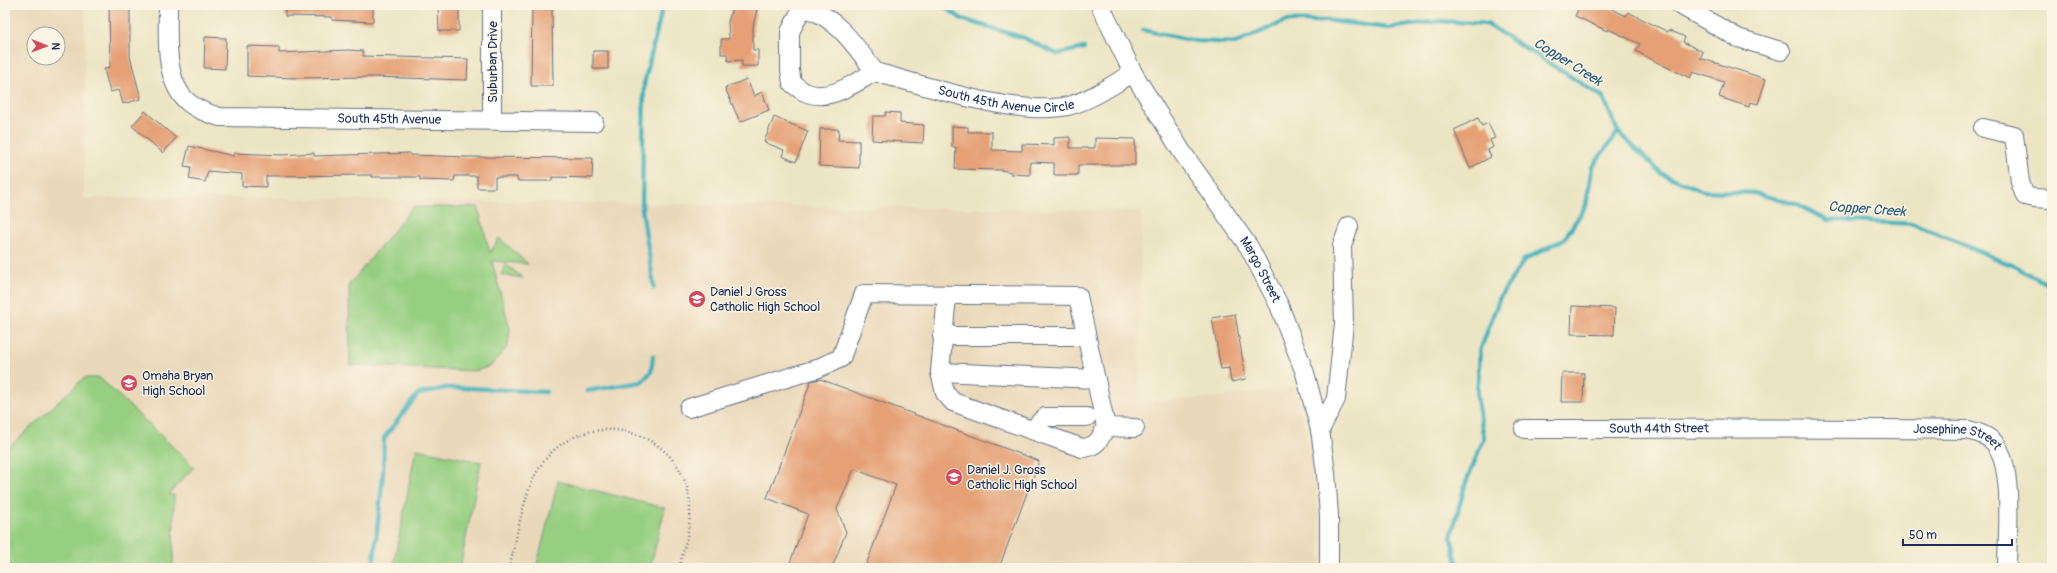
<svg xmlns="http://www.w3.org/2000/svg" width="2057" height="573" font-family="Pangolin,sans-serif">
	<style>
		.built { fill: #ead8ba; fill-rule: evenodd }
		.green { fill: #97cf82; stroke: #597f70 }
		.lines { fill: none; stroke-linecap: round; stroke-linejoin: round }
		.stream { stroke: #41b1bb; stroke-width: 4.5 }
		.building { fill: #e5a076 }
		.minor-casing { stroke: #646f82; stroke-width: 20 }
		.path { stroke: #646f82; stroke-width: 2.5; stroke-dasharray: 1 3; stroke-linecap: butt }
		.minor { stroke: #fff; stroke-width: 18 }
		.labels { text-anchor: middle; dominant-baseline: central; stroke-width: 3; stroke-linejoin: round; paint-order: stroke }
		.street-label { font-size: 13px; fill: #1b2f5e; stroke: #fcf5e5 }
		.poi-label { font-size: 13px; fill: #1b2f5e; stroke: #fcf5e5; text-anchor: start }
		.water-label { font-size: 14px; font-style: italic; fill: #285c7f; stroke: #fcf5e5 }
	</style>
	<rect width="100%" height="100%" fill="#fcf5e5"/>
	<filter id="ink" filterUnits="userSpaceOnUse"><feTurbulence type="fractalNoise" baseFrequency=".025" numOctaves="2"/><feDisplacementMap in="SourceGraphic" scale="8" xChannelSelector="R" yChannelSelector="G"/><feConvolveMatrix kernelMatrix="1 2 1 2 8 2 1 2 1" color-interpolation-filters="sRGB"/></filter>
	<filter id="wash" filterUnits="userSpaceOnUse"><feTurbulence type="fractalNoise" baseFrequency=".012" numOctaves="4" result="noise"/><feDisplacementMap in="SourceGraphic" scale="16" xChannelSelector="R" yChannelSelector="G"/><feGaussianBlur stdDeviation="0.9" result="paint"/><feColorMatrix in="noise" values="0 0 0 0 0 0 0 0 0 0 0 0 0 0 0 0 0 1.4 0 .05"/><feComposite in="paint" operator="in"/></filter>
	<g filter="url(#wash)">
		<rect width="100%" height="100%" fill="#ece5c4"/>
		<path class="built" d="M5,5H85L84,198H255L1141,211L1139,402L1212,398L1294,387L1302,413L1313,476L1318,516L1321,568H5ZM34,34H58V58H34Z"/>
		<path class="green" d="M413,207H478L490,253L499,238L528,264L492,261L510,329L508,346L491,366L475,371L350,365L349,285Z
			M505,264L523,278L501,275Z
			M84,378H100L194,467L169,494L174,495L173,568H5V492H10L5,488V451Z
			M416,449L481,462L460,568H393Z
			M558,481L665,508L650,568H536Z"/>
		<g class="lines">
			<path class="stream" d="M941,5L962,19L1024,38L1057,54L1084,48
				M1143,30L1196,41L1235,43L1286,21H1333L1388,28L1440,21L1487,24L1603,97L1618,132L1662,174L1703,191L1754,193L1795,204L1828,220L1915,224L2016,267L2052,286
				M654,288L642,209L644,84L663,5
				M587,391L641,382L651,372L653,356
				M373,568L383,474L384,438L418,394L446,388H471L546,392
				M1458,568L1451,537L1465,485L1484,438L1477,398L1480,351L1500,297L1524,260L1564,239L1586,206L1592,167L1618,132"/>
		</g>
		<g id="blocks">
			<path class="building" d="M109,5H130V56L141,99L123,104L119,90L110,92L104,69L110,67Z
				M285,5H373V22L332,20V17L285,16Z
				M438,5H459V31H439Z
				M733,5H758L753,26V50H758V66H742V60L728,61L727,54H721V39H729L728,22Z
				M1580,5H1604L1626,16L1628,12L1668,32L1669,30L1685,37L1683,42L1703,52L1700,58L1766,79L1758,104L1750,102L1749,107L1719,97L1724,82L1693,72L1690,78L1654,61L1636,51L1640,44L1608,29L1607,31L1575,16Z
				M532,9H552L553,86H531Z
				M205,37L226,38L225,69L204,68Z
				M247,46L279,47V53L349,50L363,51V56L468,59L467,80L374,77L293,78L247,76Z
				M593,51H608V69H593Z
				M747,79L754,96L762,92L769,110L740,122L725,88Z
				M145,111L176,138L163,153L132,126Z
				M886,112L900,113V123L924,125L923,143L872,140L873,116H885Z
				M774,117L808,131L796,162L782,156L784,150L764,142Z
				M1478,118L1482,126L1488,123L1495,138L1490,140L1493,147L1488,150L1491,157L1470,168L1454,130Z
				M952,126L968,127V132H992V150L1022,151V144L1054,145V138L1070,137V148H1095V138L1135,139V165H1078V175H1054V163L1030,162V175L1011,174V172L1000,170L955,169L956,147H952Z
				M820,129H839L838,140L859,141V168L819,166Z
				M189,146L234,156V153L282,155L314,153V156L410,153V155L467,157L593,158L592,178L552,177V181H517V177H495V188H477V176H455L454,181L420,180V177H372V175L266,176V187L242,186V174L208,171L205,182L189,179L191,167L184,166Z
				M1572,306L1615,308L1614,335L1571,334Z
				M1235,314L1246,379L1231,382L1229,368L1221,369L1212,318Z
				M1562,373H1584L1583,402H1561Z
				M820,379L1039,461L999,568H865L896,485L854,469L837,509L846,532L832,568H788L808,514L767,498L811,381Z"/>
		</g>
	</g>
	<g filter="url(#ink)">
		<use href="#blocks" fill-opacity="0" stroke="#646f82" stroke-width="1"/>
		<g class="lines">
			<g class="minor-casing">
				<g id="minor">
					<path id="s1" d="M168,5C168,34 163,82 189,103C198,110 209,114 220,117L594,122"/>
					<path d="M492,5V119"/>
					<path id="s2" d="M1100,5L1133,73L1182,152L1249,247L1279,305L1305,373L1320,430L1326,473L1329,516V568"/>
					<path d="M1680,5L1738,38L1781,51"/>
					<path d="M809,9C839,20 856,47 875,72C854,83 829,103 805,92C800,90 796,86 792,83L790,70V32L800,12Z"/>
					<path id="s3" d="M875,72C927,86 1016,117 1068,106C1091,100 1112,85 1133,73"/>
					<path d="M1983,128L2014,135L2020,182L2025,196L2034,198L2052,199"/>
					<path d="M947,295L940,372L945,393L953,402L1082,448C1097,447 1100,439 1106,427"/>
					<path d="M942,336H1086"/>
					<path d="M940,372L1096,379"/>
					<path d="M689,408L816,369L841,358L864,294L1078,296L1106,427L1135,428"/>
					<path id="s4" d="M1524,429C1672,429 1820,427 1968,430C1979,433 1990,436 1997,446C2014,474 2007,535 2007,568"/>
					<path d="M1032,430L1045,417H1087"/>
					<path d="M1320,430L1336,399L1344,324L1342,246L1349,226"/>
				</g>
			</g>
			<path class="path" d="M509,568C518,536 523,488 544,461C586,406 677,427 689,496C693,521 685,544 679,568"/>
			<use href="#minor" class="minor"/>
		</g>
	</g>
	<defs>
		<g id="school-disc" transform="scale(0.9)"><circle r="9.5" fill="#d1495b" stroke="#fcf5e5"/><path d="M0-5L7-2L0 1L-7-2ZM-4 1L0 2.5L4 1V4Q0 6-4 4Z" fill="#fff"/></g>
	</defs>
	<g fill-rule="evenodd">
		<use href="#school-disc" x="697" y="299"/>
		<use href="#school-disc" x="129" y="383"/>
		<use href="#school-disc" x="954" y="477"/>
	</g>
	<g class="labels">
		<g class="street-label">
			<text transform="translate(493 62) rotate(-90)">Suburban Drive</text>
			<text stroke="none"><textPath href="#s3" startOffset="135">South 45th Avenue Circle</textPath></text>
			<text stroke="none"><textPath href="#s1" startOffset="307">South 45th Avenue</textPath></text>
			<text stroke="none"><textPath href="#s2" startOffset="310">Margo Street</textPath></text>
			<text stroke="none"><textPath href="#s4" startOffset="135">South 44th Street</textPath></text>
			<text stroke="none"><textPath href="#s4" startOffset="435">Josephine Street</textPath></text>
		</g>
		<g class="poi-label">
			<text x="710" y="292">Daniel J Gross<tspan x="710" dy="15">Catholic High School</tspan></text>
			<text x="142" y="376">Omaha Bryan<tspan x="142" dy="15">High School</tspan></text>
			<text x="967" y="470">Daniel J. Gross<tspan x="967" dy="15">Catholic High School</tspan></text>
		</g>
		<g class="water-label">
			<text transform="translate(1568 62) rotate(32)">Copper Creek</text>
			<text transform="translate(1867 209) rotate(4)">Copper Creek</text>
		</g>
	</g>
	<rect width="2057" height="573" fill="none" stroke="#fcf5e5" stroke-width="20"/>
	<g transform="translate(46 46) rotate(91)"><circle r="19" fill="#fcf5e5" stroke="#a2a6af"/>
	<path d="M0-3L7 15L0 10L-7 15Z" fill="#d1495b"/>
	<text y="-6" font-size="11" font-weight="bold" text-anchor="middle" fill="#1b2f5e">N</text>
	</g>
	<path d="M1903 539v6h109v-6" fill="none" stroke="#1b2f5e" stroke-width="2"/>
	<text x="1909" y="539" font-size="12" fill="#1b2f5e" stroke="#fcf5e5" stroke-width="3" paint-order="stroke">50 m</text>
</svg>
